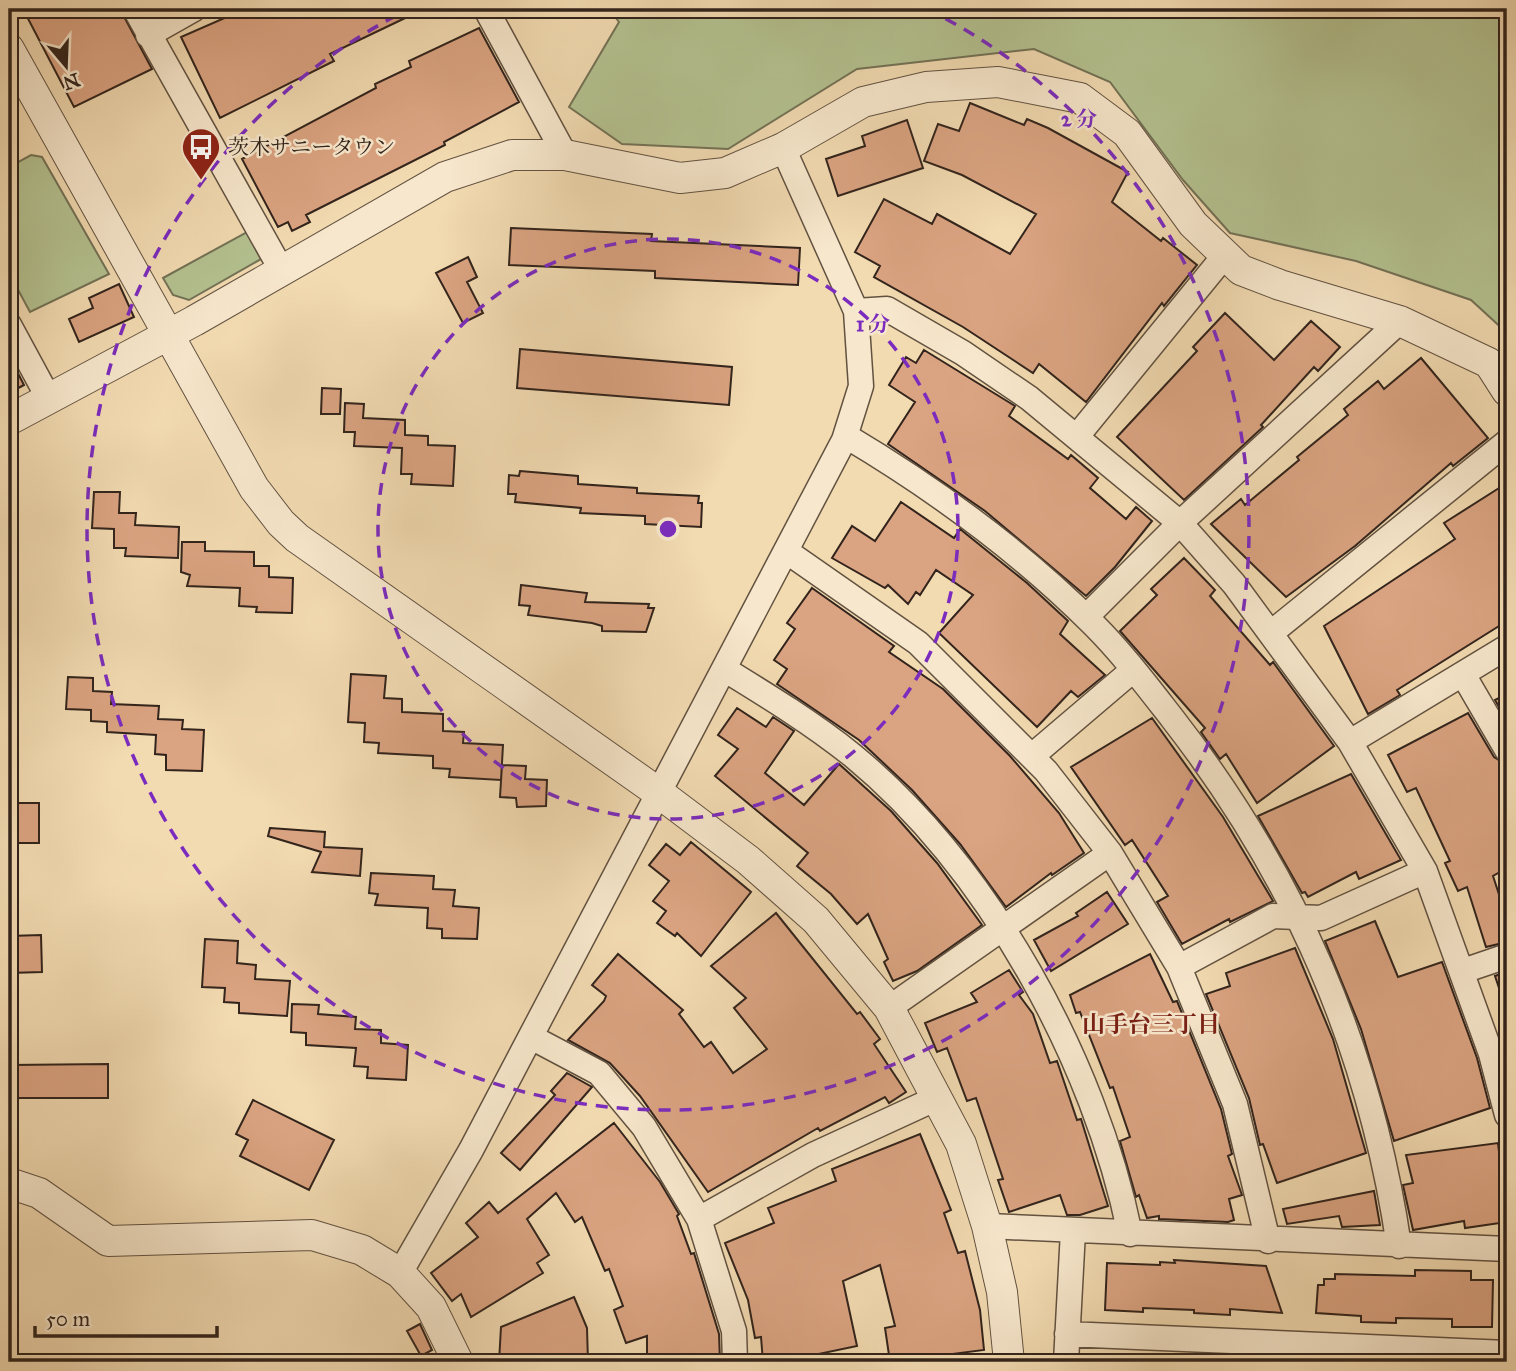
<svg xmlns="http://www.w3.org/2000/svg" width="1516" height="1371" font-family="'IM FELL Great Primer','Noto Serif JP',serif">
	<style>
		.green { fill: #b4c190; stroke: #737256; stroke-width: 2 }
		.building { fill: #daa381; stroke: #32241c; stroke-width: 2 }
		.lines { fill: none; stroke-linecap: round; stroke-linejoin: round }
		.minor-casing { stroke: #625241; stroke-width: 27 }
		.tertiary-casing { stroke: #625241; stroke-width: 32 }
		.minor { stroke: #f7e7cc; stroke-width: 24 }
		.tertiary { stroke: #f7e7cc; stroke-width: 30 }
		.ring { fill: none; stroke: #7b2cbf; stroke-width: 3.5; stroke-dasharray: 12 9 }
		.labels { text-anchor: middle; dominant-baseline: central; stroke-width: 5; stroke-linejoin: round; paint-order: stroke }
		.poi-label { font-size: 21px; fill: #32241c; stroke: #f7e7cc; text-anchor: start }
		.neighbourhood-label { font-size: 23px; font-weight: bold; fill: #7a1f14; stroke: #f7e7cc }
		.centre { fill: #7b2cbf; stroke: #f7e7cc; stroke-width: 3.5 }
		.ring-label { font-size: 21px; text-anchor: middle; font-weight: bold; fill: #7b2cbf; stroke: #f7e7cc; stroke-width: 5; stroke-linejoin: round; paint-order: stroke }
	</style>
	<rect width="100%" height="100%" fill="#f2dab1"/>
	<filter id="stains"><feTurbulence type="fractalNoise" baseFrequency=".00286" numOctaves="4"/><feColorMatrix values="0 0 0 0 .2 0 0 0 0 .09 0 0 0 0 .02 0 0 0 .5 -.17"/></filter>
	<radialGradient id="worn" r=".72"><stop offset=".6" stop-color="#630" stop-opacity="0"/><stop offset="1" stop-color="#630" stop-opacity=".3"/></radialGradient>
	<path class="green" d="M609,9H1507V333L1471,300L1356,261L1230,233L1183,180L1110,82L1034,49L857,69L728,149L622,144L569,107L619,22Z
		M31,155L42,157L109,274L30,312L9,273V167Z
		M247,232L261,259L189,300L173,295L163,278Z"/>
	<path class="building" d="M23,9H120L152,69L74,107Z
		M245,9H424L330,54L334,61L220,118L181,37Z
		M479,28L519,102L444,142L445,145L306,215L310,222L292,231L288,222L278,227L242,159L376,88L375,84L411,67L409,61Z
		M970,103L1024,125L1027,119L1048,128L1128,172L1112,202L1161,241L1163,238L1197,265L1164,306L1162,303L1086,402L1039,364L1033,373L963,327L874,277L880,266L855,252L884,199L932,224L937,214L1010,254L1036,214L962,175L924,161L938,124L959,131Z
		M907,120L923,168L838,196L826,159L865,146L862,136Z
		M511,228L652,234L651,241L800,248L798,285L655,278V271L509,265Z
		M468,257L477,277L467,282L483,313L463,323L436,273Z
		M119,284L134,317L79,342L69,319L93,308L89,298Z
		M1225,313L1274,360L1311,321L1340,347L1318,371L1314,367L1261,425L1263,427L1184,500L1117,437L1197,351L1193,347Z
		M520,349L732,367L729,405L517,388Z
		M924,350L1015,406L1009,416L1068,459L1071,455L1098,478L1090,488L1126,519L1136,507L1152,521L1115,567L1086,596L985,511L888,444L915,402L889,385L906,357L916,363Z
		M9,356L24,385L9,393Z
		M1421,358L1488,438L1453,466L1451,463L1355,546L1286,597L1211,524L1241,499L1245,505L1299,460L1297,457L1348,415L1344,409L1378,381L1384,389Z
		M322,388L341,389L340,414H321Z
		M345,403L364,404L363,418L405,420V435L428,436V445L455,446L453,486L411,484L412,474H401L402,448L354,446L355,432H344Z
		M520,471L578,476V484L637,488V493L699,496L698,503H702L701,527L645,524V516L580,513L581,508L515,502L516,494H508L509,475L519,476Z
		M1507,483V621L1397,690L1400,695L1368,714L1324,626L1455,539L1444,523Z
		M94,492H120L119,513H136L135,525L179,527L178,558L125,556L126,548H114V529L92,528Z
		M901,502L954,538L960,529L1027,583L1068,621L1060,634L1105,675L1078,697L1071,691L1037,727L939,633L973,595L936,570L920,595L916,592L908,604L888,585L885,588L832,558L852,526L875,541Z
		M182,542H205V551L254,552V566H269V577L293,578L292,613L256,612L257,607L239,606L240,588L187,586L190,575L181,572Z
		M1184,558L1215,590L1210,596L1270,665L1273,662L1334,746L1257,803L1226,754L1220,759L1201,732L1205,728L1120,631L1157,595L1151,589Z
		M521,585L587,593L585,602L649,604L648,608H654L646,632L602,631V626L592,623L528,615L530,606L519,605Z
		M812,588L894,646L889,652L943,689L1010,756L1059,813L1084,853L1052,875L1051,873L1006,907L960,844L912,790L859,740L777,684L787,669L774,660L795,629L787,623Z
		M351,674L386,676L384,698L402,699V712L443,714V731L464,732L463,743L503,745L501,780L449,777L450,769L433,768V756L378,753L379,743L364,742L365,723L348,722Z
		M68,677L93,678V691L112,692L111,704L159,706L158,719L183,720L182,729L204,730L202,771L166,770V755L155,754L156,735L107,732V722L91,721V710L66,709Z
		M1507,694V721L1495,700Z
		M737,708L766,727L773,717L794,731L765,773L804,805L839,764L891,811L937,863L982,925L917,971L893,981L884,962L888,959L868,914L857,924L831,894L797,866L808,853L715,776L738,749L718,735Z
		M1468,713L1494,757L1507,765V868L1493,876L1507,919V942L1486,947L1467,887L1458,891L1445,863L1450,861L1416,788L1407,792L1388,755Z
		M1152,718L1223,817L1273,901L1230,922L1229,919L1182,944L1157,902L1168,896L1132,840L1125,845L1071,767Z
		M502,765L526,766L525,779L547,780L546,806L517,807L516,798L500,797Z
		M1351,774L1401,860L1359,879L1356,872L1308,897L1305,892L1302,893L1258,816Z
		M9,803H39V843H9Z
		M270,828L325,832L324,847L362,849L360,876L312,872L321,852L268,836Z
		M691,842L751,892L701,956L677,933L675,936L657,923L666,911L653,901L669,881L649,865L666,844L680,855Z
		M371,873L434,876L433,889L455,890L453,906L479,908L477,939L442,938V929L427,928L428,908L375,905L378,894L369,893Z
		M1107,892L1128,924L1051,971L1034,940L1078,916L1076,913Z
		M776,913L857,1014L860,1012L880,1039L874,1044L906,1092L889,1103L885,1097L820,1131L818,1128L708,1192L640,1096L610,1063L568,1040L604,1001L606,996L592,985L618,954L683,1010L679,1014L704,1047L711,1042L733,1073L767,1049L734,1008L746,998L711,966Z
		M1375,921L1398,977L1442,962L1477,1058L1490,1108L1394,1141L1361,1029L1325,941Z
		M41,935L42,972L9,973V936Z
		M205,939L238,941L237,963L256,965L255,979L290,981L287,1016L239,1013V1003L224,1002L225,988L202,987Z
		M1295,948L1333,1039L1366,1153L1277,1183L1263,1144L1260,1145L1249,1098L1206,994L1230,986L1226,973Z
		M1150,954L1173,1002L1177,1001L1221,1109L1232,1154L1228,1156L1242,1195L1229,1199L1234,1220L1228,1222L1159,1219V1216L1147,1218L1139,1195L1136,1197L1120,1141L1130,1137L1113,1087L1110,1088L1080,1012L1076,1013L1070,995Z
		M1009,970L1023,992L1019,995L1033,1014L1050,1063L1057,1061L1077,1120L1081,1119L1108,1206L1080,1215H1067L1060,1195L1009,1212L998,1180L1003,1179L976,1098L967,1101L947,1048L937,1052L925,1023L977,1002L971,993Z
		M1507,972V1000H1503L1495,976Z
		M292,1004L319,1005L318,1014L356,1017L355,1029L381,1030V1043L408,1045L406,1080L367,1078L368,1067L354,1066L356,1048L306,1045V1033L291,1032Z
		M108,1064V1098H9V1065Z
		M567,1073L592,1087L520,1170L501,1153L555,1095L551,1091Z
		M253,1100L334,1140L309,1190L240,1156L248,1140L236,1134Z
		M614,1123L660,1182L679,1214L677,1216L691,1254L694,1253L719,1334L720,1362H647V1336L626,1343L614,1310L623,1306L609,1269L605,1271L582,1217L575,1222L556,1193L527,1219L549,1255L537,1263L543,1273L471,1317L461,1294L452,1301L431,1273L478,1237L466,1223L489,1202L498,1213Z
		M920,1134L951,1210L944,1213L958,1253L965,1251L980,1310L984,1350L890,1362L885,1328L895,1326L880,1265L843,1281L857,1346L804,1357V1362H763L761,1337L755,1338L748,1300L725,1243L774,1223L768,1208L836,1181L832,1169Z
		M1498,1143L1507,1222L1465,1228L1464,1221L1413,1230L1403,1185L1413,1183L1406,1155Z
		M1374,1191L1380,1225L1342,1227L1339,1216L1287,1224L1283,1209Z
		M1174,1260L1266,1266L1282,1313L1230,1309V1315L1194,1313V1310L1143,1308V1312L1105,1310L1107,1263L1160,1265V1262L1175,1263Z
		M1415,1270L1471,1271V1280H1493L1492,1327H1452V1319L1396,1318V1323L1361,1322V1316L1316,1313L1318,1285H1324V1279H1335V1274L1415,1276Z
		M574,1297L587,1328L588,1362H499L501,1327Z
		M420,1324L432,1350L421,1356L407,1331Z"/>
	<g class="lines">
		<g class="minor-casing">
			<path id="minor" d="M135,9L282,271
				M486,9L565,155
				M148,35L194,9
				M856,311L887,309L963,353L1029,398L1180,523L1234,584L1350,742L1425,871L1491,1054L1507,1115
				M9,325L48,397
				M1078,435L1225,255
				M846,436C935,489 1020,551 1094,625C1122,653 1147,686 1172,718C1295,876 1370,1048 1399,1246
				M786,551L918,643L1046,771L1110,853L1179,967L1235,1104L1268,1241
				M1086,617L1180,523L1400,321
				M1271,633L1507,442
				M724,669C768,696 812,723 852,755C989,868 1095,1061 1130,1234
				M1464,676L1507,750
				M1350,742L1507,647
				M1032,756L1133,670
				M1179,967L1273,916L1321,918L1425,871
				M1463,971L1507,956
				M889,1008L1110,853
				M531,1037L599,1073L644,1127L699,1219L734,1331L735,1362
				M699,1219L813,1155L937,1098
				M987,1226L1507,1249
				M400,1273L471,1150L844,440L861,386L856,311L783,148
				M1067,1334L1507,1353
				M1066,1362L1073,1231"/>
		</g>
		<g class="tertiary-casing">
			<path id="tertiary" d="M9,49L254,488L281,523L297,538L659,793L748,860L816,920L889,1008L961,1144L987,1226L1002,1292L1009,1362
				M9,420L194,321L445,177L512,155H565L680,178L725,173L783,148L863,102L926,87L998,82L1080,98L1127,133L1193,224L1241,270L1280,285L1400,321L1489,363L1507,391
				M9,1183L39,1193L108,1241L312,1235L362,1250L400,1273L431,1307L458,1362"/>
		</g>
		<use href="#minor" class="minor"/>
		<use href="#tertiary" class="tertiary"/>
	</g>
	<g class="ring">
		<circle cx="668" cy="529" r="290"/>
		<path d="M927 9A581 581 0 1 1 409 9"/>
	</g>
	<defs>
		<g id="bus-pin" transform="scale(2.0125)"><path d="M0 17L-7.5 6A9.5 9.5 0 1 1 7.5 6Z" fill="#8f2418" stroke="#f7e7cc"/><path d="M-5-6H5V4H4V6H2V4H-2V6H-4V4H-5ZM-3.5-4V0h7V-4ZM-3.5 1.2v1.5H-2V1.2ZM2 1.2v1.5H3.5V1.2Z" fill="#fff"/></g>
	</defs>
	<g fill-rule="evenodd">
		<use href="#bus-pin" x="201" y="147"/>
	</g>
	<g class="labels">
		<g class="poi-label">
			<text x="228" y="147">茨木サニータウン</text>
		</g>
		<g class="neighbourhood-label">
			<text x="1151" y="1024">山手台三丁目</text>
		</g>
	</g>
	<circle cx="668" cy="529" r="10" class="centre"/>
	<g class="ring-label">
		<text x="1079" y="126">2 分</text>
		<text x="873" y="331">1 分</text>
	</g>
	<rect width="1516" height="1371" fill="none" stroke="#f2dab1" stroke-width="35"/>
	<rect x="10" y="10" width="1495" height="1350" fill="none" stroke="#32241c" stroke-width="3.5"/>
	<rect x="18" y="18" width="1481" height="1336" fill="none" stroke="#32241c" stroke-width="2"/>
	<g transform="translate(66 66) rotate(161)" stroke="#f7e7cc" stroke-width="5" paint-order="stroke">
	<path d="M0-5L12 26L0 18L-12 26Z" fill="#32241c"/>
	<text y="-10" font-size="19" font-weight="bold" text-anchor="middle" fill="#32241c">N</text>
	</g>
	<path d="M35 1326v10h182v-10" fill="none" stroke="#32241c" stroke-width="3.5"/>
	<text x="46" y="1326" font-size="21" fill="#32241c" stroke="#f7e7cc" stroke-width="5" paint-order="stroke">50 m</text>
	<rect width="100%" height="100%" filter="url(#stains)"/>
	<rect width="100%" height="100%" fill="url(#worn)"/>
</svg>
